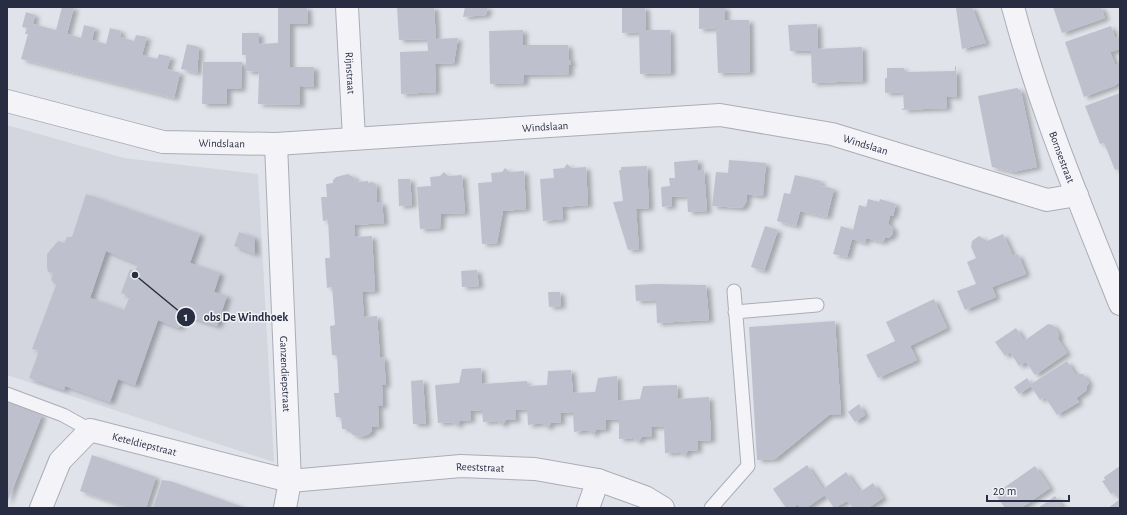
<svg xmlns="http://www.w3.org/2000/svg" width="1127" height="515" font-family="'Alegreya Sans',sans-serif">
	<style>
		.built { fill: #d3d5df }
		.building { fill: #bec1cd; fill-rule: evenodd; filter: url(#shadow) }
		.lines { fill: none; stroke-linecap: round; stroke-linejoin: round }
		.service-casing { stroke: #aaacb8; stroke-width: 15 }
		.minor-casing { stroke: #aaacb8; stroke-width: 24 }
		.tertiary-casing { stroke: #aaacb8; stroke-width: 24 }
		.service { stroke: #f4f4f8; stroke-width: 13 }
		.minor { stroke: #f4f4f8; stroke-width: 22 }
		.tertiary { stroke: #f4f4f8; stroke-width: 22 }
		.labels { text-anchor: middle; dominant-baseline: central; stroke-width: 3; stroke-linejoin: round; paint-order: stroke }
		.street-label { font-size: 11px; fill: #292d42; stroke: #f1f2f7 }
		.leader { fill: none; stroke: #292d42; stroke-width: 1.5 }
		.callout-dot { fill: #292d42; stroke: #f1f2f7; stroke-width: 1.5 }
		.mark-label { font-size: 12px; text-anchor: middle; font-weight: bold; fill: #fff }
		.callout-label { font-size: 12px; text-anchor: middle; font-weight: bold; fill: #292d42; stroke: #f1f2f7; stroke-width: 3; stroke-linejoin: round; paint-order: stroke }
	</style>
	<defs>
		<filter id="shadow"><feDropShadow dx="4.5" dy="2.5" stdDeviation="2" flood-color="#0004"/></filter>
	</defs>
	<rect width="100%" height="100%" fill="#e1e3ea"/>
	<path class="built" d="M7,125L124,158L258,174L274,462L7,375Z"/>
	<path class="building" d="M62,7H74L67,34L81,38L84,25L95,28L92,40L106,44L110,28L121,31L120,37L134,41L136,35L147,37L142,55L157,59L159,54L171,57L167,69L180,73L174,98L21,59L28,34H25L27,28L22,27L26,12L35,15L33,24L56,30Z
		M278,7H307L308,24H290V67H314V87L300,86V105L258,104L259,72L246,71V55H242V33H259V44L278,43Z
		M397,7H434L436,39L458,38L454,63L435,64L436,92L401,94L400,52L428,51L427,39L399,40Z
		M465,7H488L486,15L463,17Z
		M622,7H645L646,30H670L671,73L640,74L639,32L622,33Z
		M699,7H725V20H749L750,72L718,73L716,28L699,29Z
		M963,7H972L986,43L962,49L956,8Z
		M1053,7H1101L1105,18L1062,33Z
		M817,24L818,49L862,47L863,81L812,83L811,51H790L788,25Z
		M1111,26L1115,38L1120,36V49L1110,52L1115,64H1120V71L1118,72L1120,82L1114,86L1084,97L1065,42Z
		M523,30V45H568L569,60H571V65L569,64V74L524,75V83L490,84L489,31Z
		M187,44L199,47L197,73L181,69Z
		M203,62H242L241,89H227V104H202Z
		M955,66H956L957,97L946,96L947,108L901,110L904,108L903,92L885,93V78H887V68H904V72L955,71Z
		M1017,88L1021,91L1037,167L1013,172L992,167L978,96Z
		M1120,93V168L1115,170L1104,143L1100,144L1085,106Z
		M698,160V171L704,170L707,211L688,212L687,196L671,197L672,206L662,207L661,187L670,186L669,178H675L674,162Z
		M729,160L766,163L763,195L758,196L747,194L746,203L742,208L712,206L716,172L728,173Z
		M567,164L572,168L586,167L588,205L562,207L563,219L543,221L540,179L554,178L553,169L564,168Z
		M647,166L649,208L636,209L639,249L628,250L613,202L623,201L619,170H621V167Z
		M505,168L510,172L524,171L526,209L503,211L497,243L482,244L478,183L492,182L491,173L502,172Z
		M444,172L448,176L462,175L465,213L441,214L440,228L420,229L417,187L431,186L430,177L440,176Z
		M348,174L355,178L356,182L368,181V183L373,182L376,185L377,203L382,202L384,223L354,225L355,237L372,236L375,291L362,292L364,317L377,316L380,357L384,358L386,385H382L383,406H378L379,427H372V431L369,434L361,437L353,435L350,432V429H342L341,417H336L334,393H339L337,355H332L330,326L335,325L332,287L327,288L325,258H330L328,220L323,221L321,197H327L326,184L333,183V180L336,177Z
		M795,175L821,181L820,185L834,189L827,217L800,211L796,226L777,221L784,193L790,194Z
		M398,179H410L412,205L399,206Z
		M86,194L200,234L190,263L220,273L214,292L227,296L217,326L184,315L179,328L158,320L135,385L118,379L110,402L65,386L64,390L29,378L39,351L32,349L56,285L51,280L53,273L48,272L47,267V254L57,242L59,241L64,243L67,237H72ZM106,251L138,264L135,271L130,269L121,293L130,296L124,310L90,298Z
		M868,199L879,202L880,199L896,204L893,216H890L888,224L893,228V234L889,238H885L883,242L866,238L865,243L852,239L847,257L833,254L841,226L853,230L859,205L866,207Z
		M765,226L778,230L764,271L751,267Z
		M239,232L254,237L255,254L234,246Z
		M1003,234L1013,256L1018,254L1026,274L992,287L996,297L965,310L957,291L976,284L967,262L976,258L971,247L972,241L979,236L987,241Z
		M477,270L479,286L462,287L461,271Z
		M655,284L706,285L709,320L657,323L656,300L636,301L635,285Z
		M548,292H560L561,306L549,307Z
		M934,299L947,328L910,346L917,360L878,378L866,355L895,341L886,322Z
		M835,321L841,415H829L775,459L757,460L749,327Z
		M1048,324L1053,325L1059,334L1058,339L1067,353L1035,375L1026,362L1019,366L1010,352L1005,356L995,342L1016,328L1024,341Z
		M1067,361L1075,374H1083L1089,383L1086,387L1087,390L1076,398L1079,402L1057,415L1045,397L1040,400L1031,386L1019,394L1014,387L1027,378L1031,384Z
		M481,368L482,384L527,381V386L547,385L548,371L571,370L573,393L595,392L598,378L617,376L618,401L640,399L643,386L677,385L678,399L709,397L711,440L697,441L698,450L688,451L684,456L680,452L665,453L664,426L651,427L652,437H642L638,442L633,438L619,439V419L606,420V429L596,430L593,435L588,430L574,432L573,412L560,413L561,422L551,423L547,428L542,423L528,425L527,409L515,410L516,420H506L502,425L497,421L483,422L482,410L470,411L471,420L460,421L457,426L452,422L438,423L435,385L459,383L462,369Z
		M423,380L426,424H413L411,381Z
		M7,400L42,415L7,503Z
		M859,404L865,415L855,422L848,412Z
		M92,455L156,477L146,508H129L80,491Z
		M807,465L823,489L846,472L860,492L873,483L883,498L868,508H853L847,501L834,508L825,495L806,508H800L798,504L793,508H786L773,489Z
		M1035,466L1050,488L1021,508H1005L995,494Z
		M1120,466V508H1108L1119,500L1114,492L1111,494L1102,481L1105,480L1104,477Z
		M162,480L170,481L246,508H153Z
		M1055,496L1063,508H1038Z"/>
	<g class="lines">
		<g class="service-casing">
			<path id="service" d="M735,312L817,305
				M7,394L63,415L90,430
				M711,508L748,466L734,291"/>
		</g>
		<g class="minor-casing">
			<g id="minor">
				<path id="s1" d="M347,7L354,138"/>
				<path id="s2" d="M7,101L163,142L276,144L720,115L832,134L1047,200L1077,195"/>
				<path id="s3" d="M276,144L290,481L285,508"/>
				<path id="s4" d="M41,508L60,461L90,430L290,481L461,466L535,469L598,480L645,497L663,508"/>
				<path d="M588,508L598,480"/>
			</g>
		</g>
		<g class="tertiary-casing">
			<g id="tertiary">
				<path id="s5" d="M1013,7C1040,109 1081,206 1120,304"/>
			</g>
		</g>
		<use href="#service" class="service"/>
		<use href="#minor" class="minor"/>
		<use href="#tertiary" class="tertiary"/>
	</g>
	<g class="labels">
		<g class="street-label">
			<text stroke="none"><textPath href="#s1" startOffset="66">Rijnstraat</textPath></text>
			<text stroke="none"><textPath href="#s2" startOffset="544">Windslaan</textPath></text>
			<text stroke="none"><textPath href="#s2" startOffset="220">Windslaan</textPath></text>
			<text stroke="none"><textPath href="#s2" startOffset="868">Windslaan</textPath></text>
			<text stroke="none"><textPath href="#s5" startOffset="158">Bornsestraat</textPath></text>
			<text stroke="none"><textPath href="#s3" startOffset="230">Ganzendiepstraat</textPath></text>
			<text stroke="none"><textPath href="#s4" startOffset="150">Keteldiepstraat</textPath></text>
			<text stroke="none"><textPath href="#s4" startOffset="491">Reeststraat</textPath></text>
		</g>
	</g>
	<path class="leader" d="M135 275L186 317"/>
	<g class="callout-dot">
		<circle cx="135" cy="275" r="4"/>
		<circle cx="186" cy="317" r="10"/>
	</g>
	<g class="mark-label">
		<text x="186" y="321">1</text>
	</g>
	<g class="callout-label">
		<text x="246" y="321">obs De Windhoek</text>
	</g>
	<rect width="1127" height="515" fill="none" stroke="#292d42" stroke-width="16"/>
	<path d="M987 495v6h82v-6" fill="none" stroke="#292d42" stroke-width="2"/>
	<text x="993" y="495" font-size="12" fill="#292d42" stroke="#f1f2f7" stroke-width="3" paint-order="stroke">20 m</text>
</svg>
